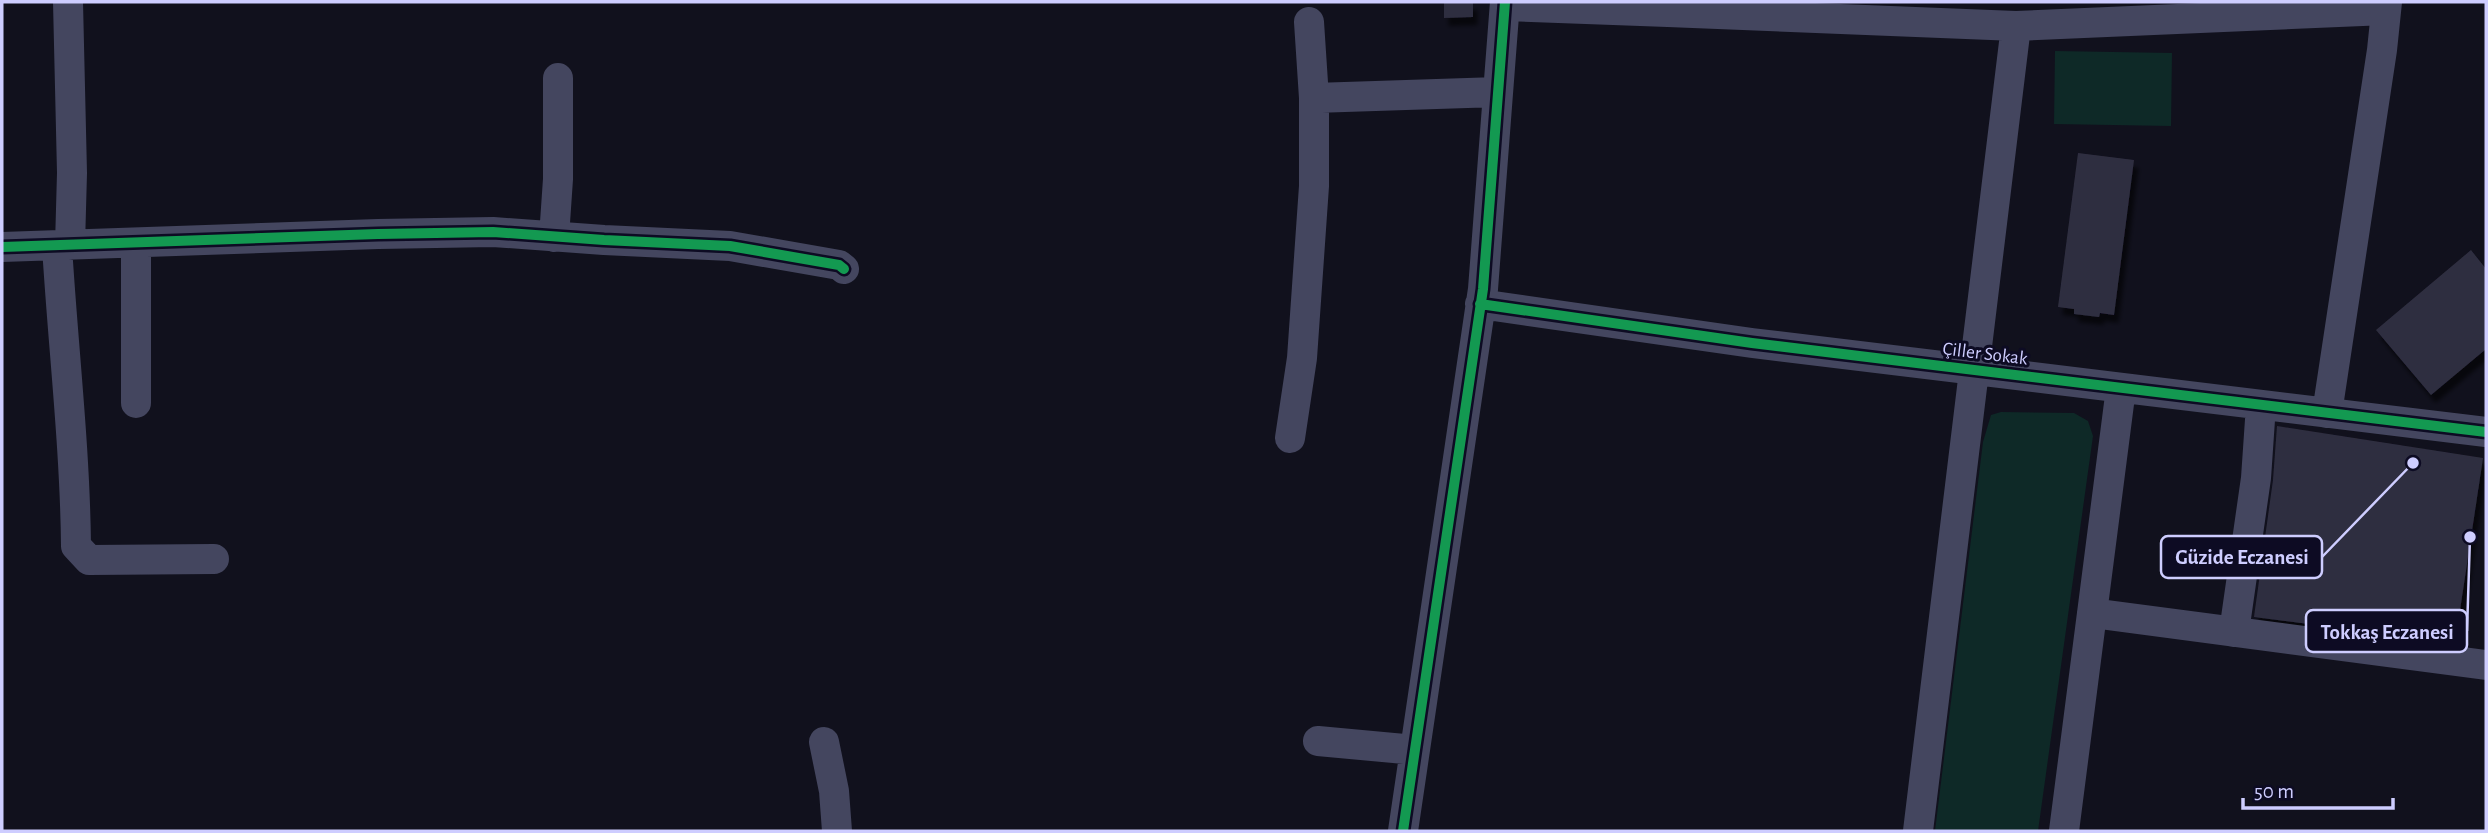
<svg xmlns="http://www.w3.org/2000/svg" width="2488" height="833" font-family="'Alegreya Sans',sans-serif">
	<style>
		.green { fill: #0e2927 }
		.building { fill: #2f2e40; filter: url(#shadow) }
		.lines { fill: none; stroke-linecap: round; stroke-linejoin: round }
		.minor { stroke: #44465f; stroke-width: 30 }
		.cycleway-casing { stroke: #0d0b23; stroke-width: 15 }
		.cycleway { stroke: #139951; stroke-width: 10 }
		.labels { text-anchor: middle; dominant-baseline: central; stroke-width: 6; stroke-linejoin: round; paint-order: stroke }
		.street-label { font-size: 19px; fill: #cecdff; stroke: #0d0b23 }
		.leader { fill: none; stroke: #cecdff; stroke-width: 2.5 }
		.callout-dot { fill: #cecdff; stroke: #0d0b23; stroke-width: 2.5 }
		.callout { fill: #0d0b23; stroke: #cecdff; stroke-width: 2.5 }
		.callout-label { font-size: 21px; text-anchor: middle; font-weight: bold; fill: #cecdff }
	</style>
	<defs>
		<filter id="shadow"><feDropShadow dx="4.5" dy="8" stdDeviation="2" flood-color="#0009"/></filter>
	</defs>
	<rect width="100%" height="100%" fill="#11111d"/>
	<path class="green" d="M2055,51L2172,53L2171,126L2054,124Z
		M2001,412L2074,413L2088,421L2093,436L2038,831H1935L1983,442L1991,415Z"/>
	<path class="building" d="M1444,2H1473V17L1444,18Z
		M2078,153L2134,160L2114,315L2100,313L2099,317L2074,314V309L2058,307Z
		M2471,250L2486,269V349L2431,395L2376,330Z
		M2277,426L2483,458L2455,643L2254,617L2273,480Z"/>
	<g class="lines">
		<path class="minor" d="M68,2L72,173L70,245
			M1505,6L1668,12V2
			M1668,12L2016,26L2386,10
			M1314,98L1498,92
			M554,237L558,179V78
			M136,244V403
			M57,246C63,346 75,446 76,546L89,560L214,559
			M2,247L378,234L493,232L604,240L730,246L839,265L844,269
			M1480,304L1752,343L2486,432
			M2327,413L2382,50L2387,2
			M1290,438L1302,358L1314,186V98L1309,22
			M2092,613L2486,665
			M2234,632L2256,478L2261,405
			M1318,741L1415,750
			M824,742L834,791L837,831
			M1403,831L1483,289L1505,2
			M1918,831L2016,26
			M2064,831L2121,388"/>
		<g class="cycleway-casing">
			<path id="cycleway" d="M2,247L378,234L493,232L604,240L730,246L839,265L844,269
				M1480,304L1752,343L2486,432
				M1403,831L1483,289L1505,2"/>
		</g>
		<use href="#cycleway" class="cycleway"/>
	</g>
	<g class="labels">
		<g class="street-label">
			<text transform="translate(1985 354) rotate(7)">Çiller Sokak</text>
		</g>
	</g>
	<path class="leader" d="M2413 463L2322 557M2470 537L2467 631"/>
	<g class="callout-dot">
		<circle cx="2413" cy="463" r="7"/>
		<circle cx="2470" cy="537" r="7"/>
	</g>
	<g class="callout">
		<rect x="2161" y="536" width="161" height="42" rx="7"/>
		<rect x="2306" y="610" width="161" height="42" rx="7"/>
	</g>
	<g class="callout-label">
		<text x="2242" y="564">Güzide Eczanesi</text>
		<text x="2387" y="639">Tokkaş Eczanesi</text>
	</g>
	<rect width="2488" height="833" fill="none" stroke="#cecdff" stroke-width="7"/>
	<path d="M2243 798v10h150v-10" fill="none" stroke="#cecdff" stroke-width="3.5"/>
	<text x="2254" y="798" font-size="21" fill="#cecdff" stroke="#0d0b23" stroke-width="5" paint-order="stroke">50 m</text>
</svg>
